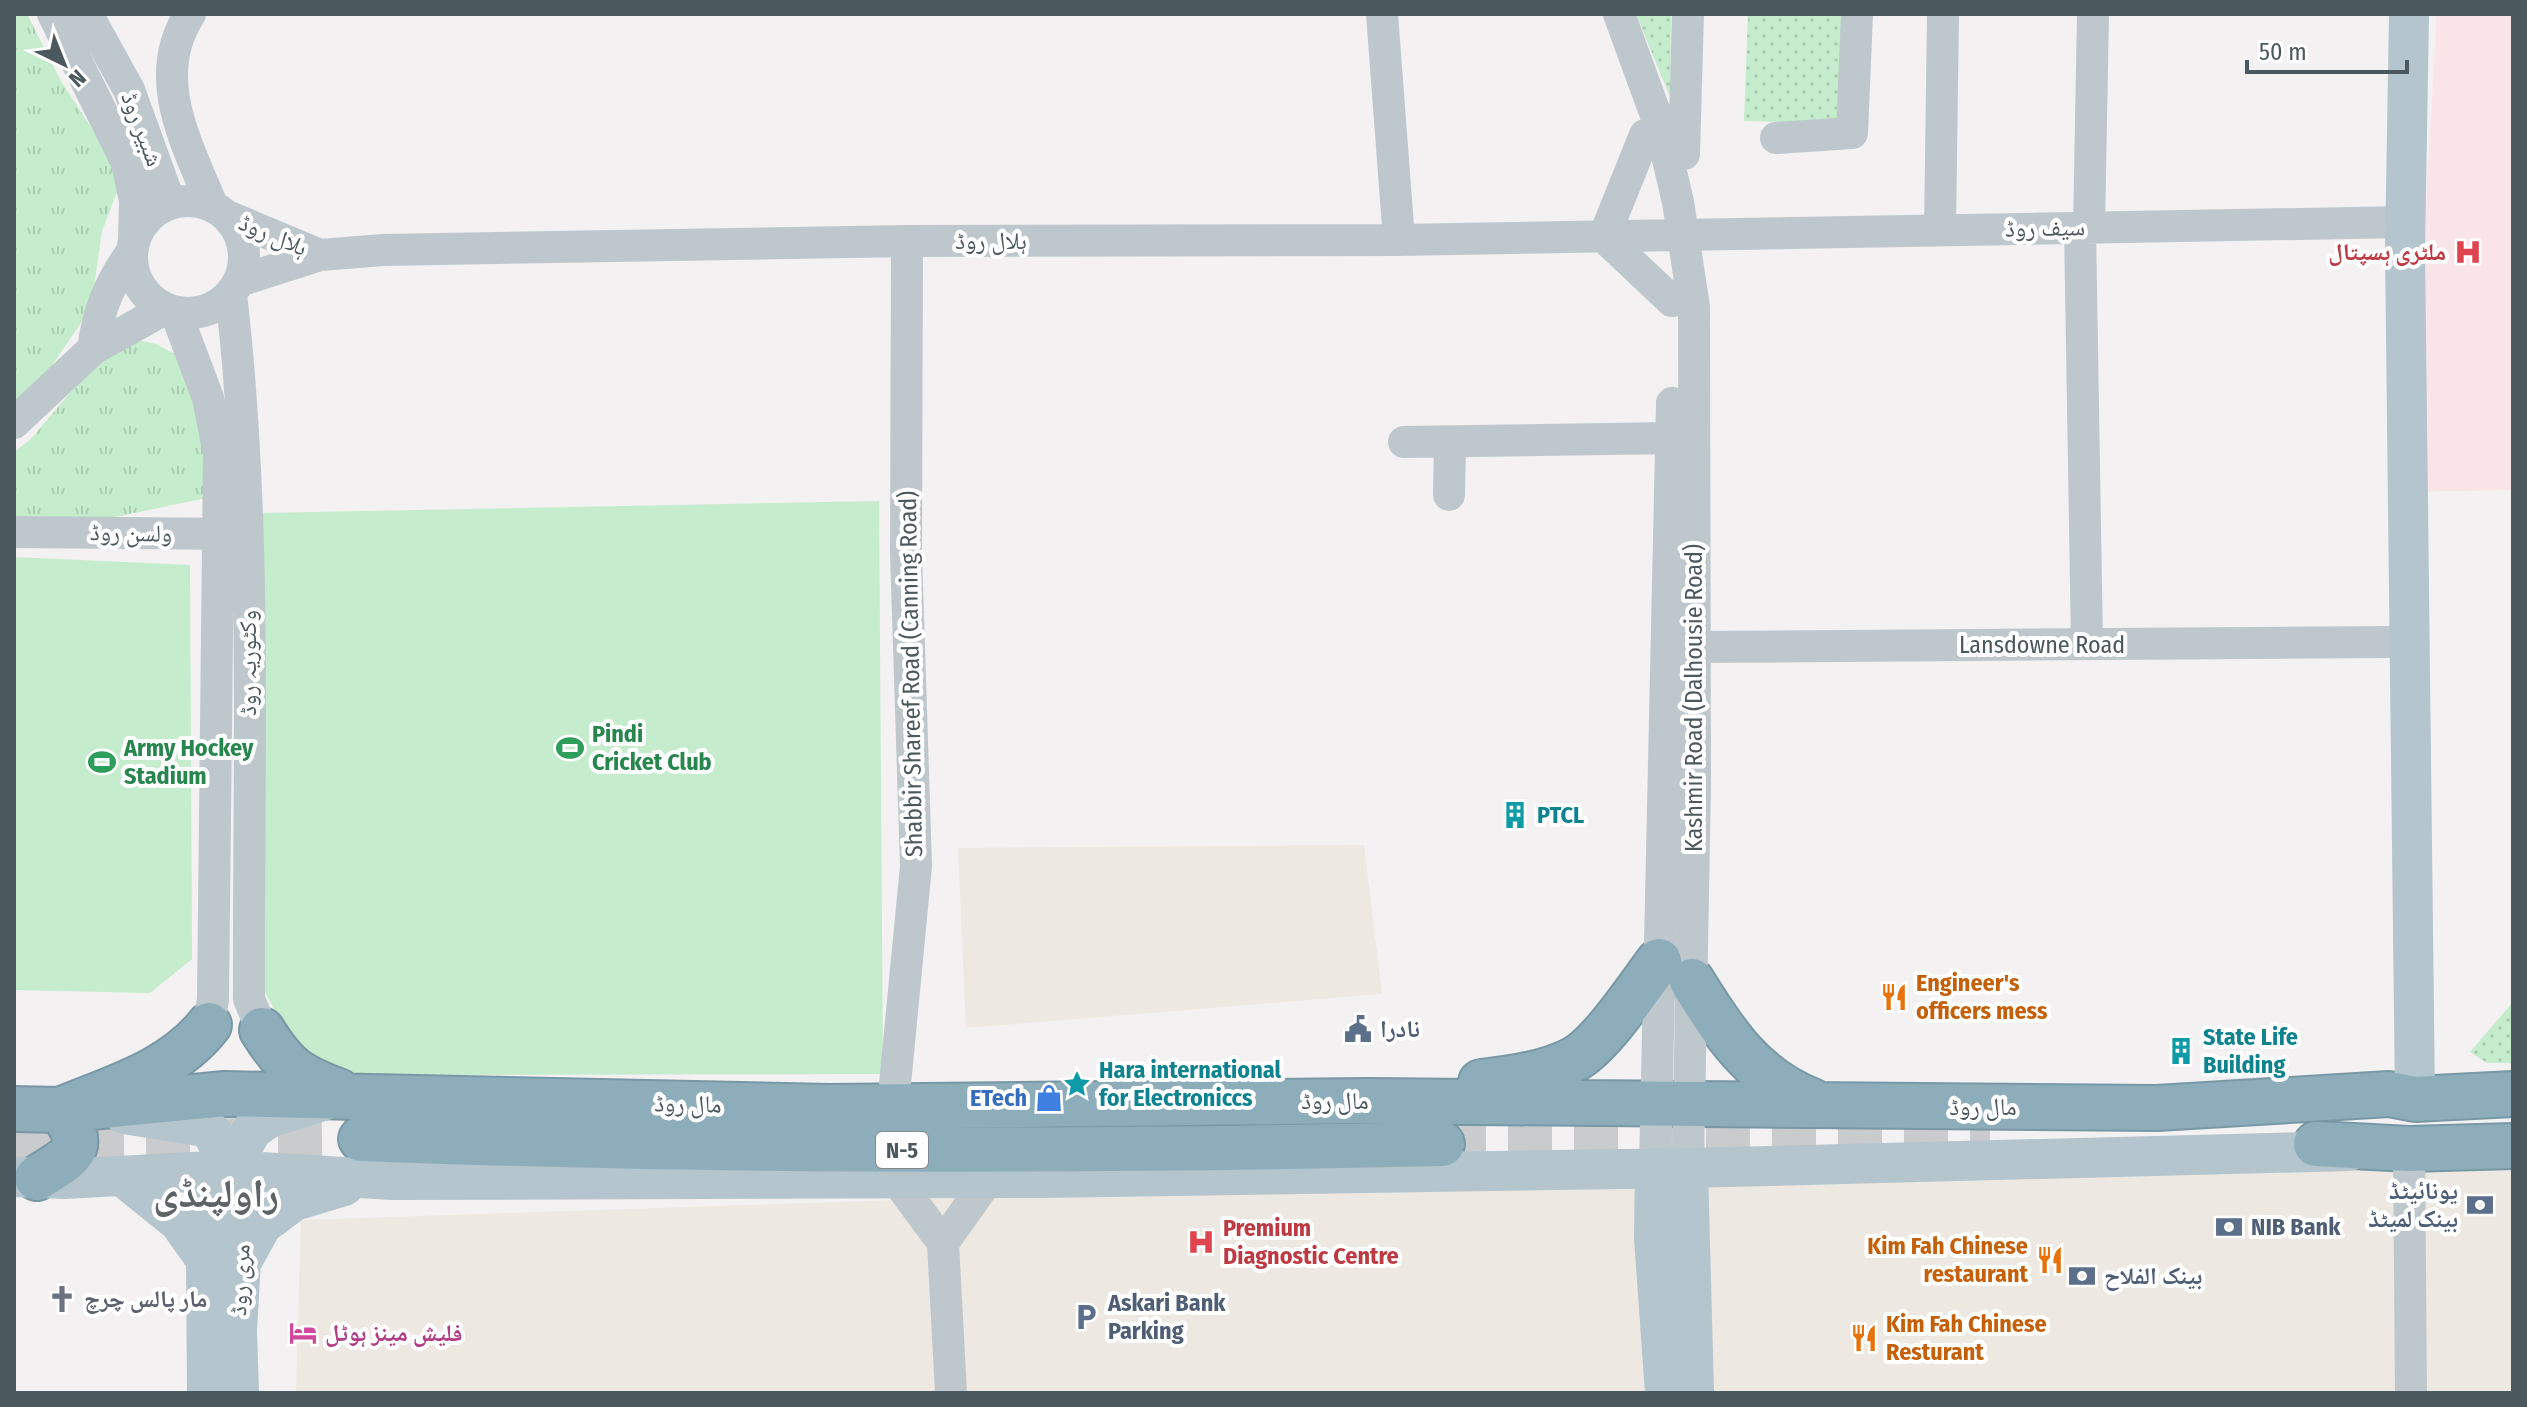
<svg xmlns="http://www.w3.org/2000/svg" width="2527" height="1407" font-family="'Fira Sans Condensed','Noto Naskh Arabic',sans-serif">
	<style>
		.commercial { fill: #ede8e1 }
		.medical { fill: #f9e5e8 }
		.grass { fill: url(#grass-tufts) }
		.park { fill: url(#park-dots) }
		.garden { fill: #c5eccc }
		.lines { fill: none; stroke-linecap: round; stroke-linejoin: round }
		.highway-tunnel { stroke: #c9cbcd; stroke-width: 44; stroke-dasharray: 44 22; stroke-linecap: butt }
		.highway-casing { stroke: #7998a6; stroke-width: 48 }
		.minor { stroke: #bec8cc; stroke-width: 32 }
		.major { stroke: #b4c5cd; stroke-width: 40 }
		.highway { stroke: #8eadbb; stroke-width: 44 }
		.labels { text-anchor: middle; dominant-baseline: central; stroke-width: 8; stroke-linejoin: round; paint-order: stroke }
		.shield { fill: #fff; stroke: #818a8e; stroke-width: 2 }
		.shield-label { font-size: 22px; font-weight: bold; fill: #4b585d }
		.street-label { font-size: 24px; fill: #4b585d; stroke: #fff }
		.health-label { font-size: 24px; font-weight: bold; fill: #be3a42; stroke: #fff; text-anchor: end }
		.leisure-label { font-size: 24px; font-weight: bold; fill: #27864d; stroke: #fff; text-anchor: start }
		.culture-label { font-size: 24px; font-weight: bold; fill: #0d838f; stroke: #fff; text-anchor: start }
		.food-label { font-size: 24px; font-weight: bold; fill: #c56008; stroke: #fff; text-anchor: start }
		.service-label { font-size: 24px; font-weight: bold; fill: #4e5e75; stroke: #fff; text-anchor: start }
		.shop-label { font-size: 24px; font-weight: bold; fill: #366cbe; stroke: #fff; text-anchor: end }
		.worship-label { font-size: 24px; font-weight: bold; fill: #5b616d; stroke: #fff; text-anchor: start }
		.hotel-label { font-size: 24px; font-weight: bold; fill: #b23c85; stroke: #fff; text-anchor: start }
		.town-label { font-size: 40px; font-weight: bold; fill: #5e6365; stroke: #fff }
	</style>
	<defs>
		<pattern id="grass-tufts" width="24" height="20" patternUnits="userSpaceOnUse" patternTransform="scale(2)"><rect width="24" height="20" fill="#c5eccc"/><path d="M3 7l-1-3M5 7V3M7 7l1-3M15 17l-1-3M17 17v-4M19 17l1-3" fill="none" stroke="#abccb2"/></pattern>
		<pattern id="park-dots" width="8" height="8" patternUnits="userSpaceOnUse" patternTransform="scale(2)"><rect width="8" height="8" fill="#c5eccc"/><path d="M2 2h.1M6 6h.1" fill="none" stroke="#abccb2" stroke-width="1.8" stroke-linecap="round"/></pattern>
	</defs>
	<rect width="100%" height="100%" fill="#f3f1f2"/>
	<path class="commercial" d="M1364,845L1382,994L966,1028L958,848Z
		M2513,1146V1393H296L301,1220Z"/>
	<path class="medical" d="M2437,14H2513V490L2409,492Z"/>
	<path class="grass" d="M14,14H27L61,81L123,177L102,231L91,308L51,367L14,404Z
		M126,338L156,344L188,361L211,497L96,521H14V452L30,440L75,387Z"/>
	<path class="park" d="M1636,14H1671L1670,97Z
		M1748,14H1847L1841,124L1744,121Z
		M2513,1002V1063H2487L2470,1052Z"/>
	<path class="garden" d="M879,501L883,1074L325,1075L290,1038L260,983V513Z
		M14,557L190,565L192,959L150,993L14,990Z"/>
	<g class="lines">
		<path class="highway-tunnel" d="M1283,1124L1442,1123
			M14,1144L361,1139
			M1442,1144L1990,1142"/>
		<g class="highway-casing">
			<path id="highway" d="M1692,981C1724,1033 1753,1078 1812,1101
				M262,1030C285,1067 297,1076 338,1091
				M1481,1082C1510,1079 1546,1074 1573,1060C1601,1046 1639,987 1659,961
				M14,1109L60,1110L225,1094L830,1107L1369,1101L2157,1108L2389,1094L2415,1099L2513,1094
				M361,1139C721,1153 1082,1152 1442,1144
				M2316,1144L2409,1149L2513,1146
				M37,1178C73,1155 90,1149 60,1110C113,1088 172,1072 209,1025"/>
		</g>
		<path class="minor" d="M53,14L127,163L135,201L134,240
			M87,14L129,90L170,203
			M190,14C149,77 187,144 212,205
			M1382,14L1399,240
			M1619,14L1661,129L1678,202L1694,307L1695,783L1688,1168
			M1645,135L1604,237L1672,301
			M1776,138L1852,133L1857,14
			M1684,154L1688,14
			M132 257a56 56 0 1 1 112 0a56 56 0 1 1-112 0Z
			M227,216L320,255
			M2080,227L2087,644
			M2089,227L2093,14
			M1940,230L1943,14
			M239,281L320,255L383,250L907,241L1399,240L2405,222
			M231,294C258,527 248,764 249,999L262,1030
			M176,313L208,398L219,454L213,999L209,1025
			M93,349C98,311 109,284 131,253
			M14,423L93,349L165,309
			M1404,442L1672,438
			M1449,495L1450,444
			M14,532L239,534
			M1694,647L2390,642
			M893,1105L916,866L906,553L907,241
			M2409,1149L2411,1393
			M1655,1168L1672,403
			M895,1178L943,1243L951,1393
			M943,1243L989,1178"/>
		<path class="major" d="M2409,14L2405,250L2415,1099
			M124,1114L205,1127L214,1135L244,1206L237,1331L239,1393
			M1655,1168L1654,1237L1665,1393
			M1688,1168L1694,1393
			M122,1176L179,1222L206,1260
			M14,1177L64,1179L229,1170L392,1180L1041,1178L1688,1168L2349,1151
			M241,1263L262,1225L294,1201L344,1186
			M207,1393L206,1260L210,1205L252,1130L269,1118L323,1101"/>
		<use href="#highway" class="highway"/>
	</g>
	<defs>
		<g id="hospital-bare" transform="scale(2.16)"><path d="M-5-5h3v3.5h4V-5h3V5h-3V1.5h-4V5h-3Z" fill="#e0444e" stroke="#fff" stroke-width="2.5" paint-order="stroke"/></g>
		<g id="stadium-bare" transform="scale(2.16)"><path d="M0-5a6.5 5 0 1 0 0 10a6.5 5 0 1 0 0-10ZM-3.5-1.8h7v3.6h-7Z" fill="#2e9e5b" stroke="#fff" stroke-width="2.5" paint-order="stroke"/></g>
		<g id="building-bare" transform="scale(2.16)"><path d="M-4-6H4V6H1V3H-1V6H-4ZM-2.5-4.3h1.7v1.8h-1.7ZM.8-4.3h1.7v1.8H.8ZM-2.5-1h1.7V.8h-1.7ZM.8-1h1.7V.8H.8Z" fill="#0f9aa8" stroke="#fff" stroke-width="2.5" paint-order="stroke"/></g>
		<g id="restaurant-bare" transform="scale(2.16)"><path d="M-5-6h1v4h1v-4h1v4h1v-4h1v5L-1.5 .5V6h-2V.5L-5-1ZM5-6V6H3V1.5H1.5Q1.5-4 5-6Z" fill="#e8710a" stroke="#fff" stroke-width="2.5" paint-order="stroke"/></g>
		<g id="civic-bare" transform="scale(2.16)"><path d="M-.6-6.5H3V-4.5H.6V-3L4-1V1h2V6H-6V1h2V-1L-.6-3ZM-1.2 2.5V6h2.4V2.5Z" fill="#5c6f8a" stroke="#fff" stroke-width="2.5" paint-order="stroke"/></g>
		<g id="sight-bare" transform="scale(2.16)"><path d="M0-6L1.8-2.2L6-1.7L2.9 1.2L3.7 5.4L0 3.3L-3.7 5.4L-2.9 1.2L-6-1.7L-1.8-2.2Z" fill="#0f9aa8" stroke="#fff" stroke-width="2.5" paint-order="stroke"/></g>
		<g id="shop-bare" transform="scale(2.16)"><path d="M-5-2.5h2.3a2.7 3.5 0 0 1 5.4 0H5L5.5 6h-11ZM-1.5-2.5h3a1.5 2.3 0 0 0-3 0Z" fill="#3f7fe0" stroke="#fff" stroke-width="2.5" paint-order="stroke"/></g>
		<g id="bank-bare" transform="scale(2.16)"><path d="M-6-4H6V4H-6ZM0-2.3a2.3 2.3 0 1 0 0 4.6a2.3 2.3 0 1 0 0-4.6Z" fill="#5c6f8a" stroke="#fff" stroke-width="2.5" paint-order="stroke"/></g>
		<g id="church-bare" transform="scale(2.16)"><path d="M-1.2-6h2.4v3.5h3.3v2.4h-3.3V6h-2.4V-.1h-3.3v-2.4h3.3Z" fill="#6b7280" stroke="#fff" stroke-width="2.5" paint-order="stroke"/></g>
		<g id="parking-bare" transform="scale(2.16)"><path d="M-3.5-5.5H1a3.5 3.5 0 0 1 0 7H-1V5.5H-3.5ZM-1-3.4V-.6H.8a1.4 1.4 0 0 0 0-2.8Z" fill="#5c6f8a" stroke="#fff" stroke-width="2.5" paint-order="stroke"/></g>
		<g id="hotel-bare" transform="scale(2.16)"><path d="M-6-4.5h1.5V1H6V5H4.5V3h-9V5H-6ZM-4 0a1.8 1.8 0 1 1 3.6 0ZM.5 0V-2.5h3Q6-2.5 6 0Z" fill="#d1479c" stroke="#fff" stroke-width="2.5" paint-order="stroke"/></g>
	</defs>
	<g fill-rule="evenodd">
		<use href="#hospital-bare" x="2468" y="252"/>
		<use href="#stadium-bare" x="570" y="748"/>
		<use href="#stadium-bare" x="102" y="762"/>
		<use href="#building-bare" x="1515" y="815"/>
		<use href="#restaurant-bare" x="1894" y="997"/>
		<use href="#civic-bare" x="1358" y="1029"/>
		<use href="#building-bare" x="2181" y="1051"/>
		<use href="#sight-bare" x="1077" y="1084"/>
		<use href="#shop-bare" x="1049" y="1098"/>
		<use href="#bank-bare" x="2480" y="1205"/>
		<use href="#bank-bare" x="2229" y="1227"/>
		<use href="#hospital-bare" x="1201" y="1242"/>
		<use href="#restaurant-bare" x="2050" y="1260"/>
		<use href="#bank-bare" x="2082" y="1276"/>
		<use href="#church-bare" x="62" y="1299"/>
		<use href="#parking-bare" x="1086" y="1317"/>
		<use href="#hotel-bare" x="303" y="1333"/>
		<use href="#restaurant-bare" x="1864" y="1338"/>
	</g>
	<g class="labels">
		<rect class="shield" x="876" y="1132" width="52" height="36" rx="6"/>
		<g class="shield-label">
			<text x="902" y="1150">N-5</text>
		</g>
		<g class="street-label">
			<text transform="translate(142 129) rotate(69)">شبیر روڈ</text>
			<text transform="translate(2045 228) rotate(-1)">سیف روڈ</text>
			<text transform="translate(273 235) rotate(23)">ہلال روڈ</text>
			<text x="991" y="241">ہلال روڈ</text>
			<text transform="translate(131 533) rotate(1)">ولسن روڈ</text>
			<text x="2042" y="645">Lansdowne Road</text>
			<text transform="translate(248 663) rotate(-90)">وکٹوریہ روڈ</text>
			<text transform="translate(911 674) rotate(-91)">Shabbir Shareef Road (Canning Road)</text>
			<text transform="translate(1694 698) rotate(-90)">Kashmir Road (Dalhousie Road)</text>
			<text x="1335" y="1101">مال روڈ</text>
			<text transform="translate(688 1104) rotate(1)">مال روڈ</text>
			<text x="1983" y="1107">مال روڈ</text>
			<text transform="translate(240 1280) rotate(-87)">مری روڈ</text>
		</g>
		<g class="health-label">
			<text x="2446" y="252">ملٹری ہسپتال</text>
			<text x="1223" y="1228" text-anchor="start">Premium<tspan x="1223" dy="28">Diagnostic Centre</tspan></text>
		</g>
		<g class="leisure-label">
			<text x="592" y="734">Pindi<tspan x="592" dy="28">Cricket Club</tspan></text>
			<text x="124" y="748">Army Hockey<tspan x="124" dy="28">Stadium</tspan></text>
		</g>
		<g class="culture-label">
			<text x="1537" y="815">PTCL</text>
			<text x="2203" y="1037">State Life<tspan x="2203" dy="28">Building</tspan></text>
			<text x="1099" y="1070">Hara international<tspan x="1099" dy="28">for Electroniccs</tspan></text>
		</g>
		<g class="food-label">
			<text x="1916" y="983">Engineer's<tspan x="1916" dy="28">officers mess</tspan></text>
			<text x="2028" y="1246" text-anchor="end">Kim Fah Chinese<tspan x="2028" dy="28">restaurant</tspan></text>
			<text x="1886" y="1324">Kim Fah Chinese<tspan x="1886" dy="28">Resturant</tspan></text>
		</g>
		<g class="service-label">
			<text x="1380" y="1029">نادرا</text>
			<text x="2458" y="1191" text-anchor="end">یونائیٹڈ<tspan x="2458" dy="28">بینک لمیٹڈ</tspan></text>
			<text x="2251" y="1227">NIB Bank</text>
			<text x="2104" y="1276">بینک الفلاح</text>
			<text x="1108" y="1303">Askari Bank<tspan x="1108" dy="28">Parking</tspan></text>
		</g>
		<g class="shop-label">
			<text x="1027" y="1098">ETech</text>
		</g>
		<g class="worship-label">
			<text x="84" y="1299">مار پالس چرچ</text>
		</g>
		<g class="hotel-label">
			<text x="325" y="1333">فلیش مینز ہوٹل</text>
		</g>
		<g class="town-label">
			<text x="216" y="1194">راولپنڈی</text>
		</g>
	</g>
	<rect width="2527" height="1407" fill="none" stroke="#4b585d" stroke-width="32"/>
	<g transform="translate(64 64) rotate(137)" stroke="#ffffff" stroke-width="6" paint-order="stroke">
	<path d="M0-6L14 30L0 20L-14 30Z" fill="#4b585d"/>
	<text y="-12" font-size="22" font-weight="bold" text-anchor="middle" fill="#4b585d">N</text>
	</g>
	<path d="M2247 60v12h160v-12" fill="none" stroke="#4b585d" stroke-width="4"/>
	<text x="2259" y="60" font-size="24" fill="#4b585d" stroke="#ffffff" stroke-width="6" paint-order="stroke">50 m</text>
</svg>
